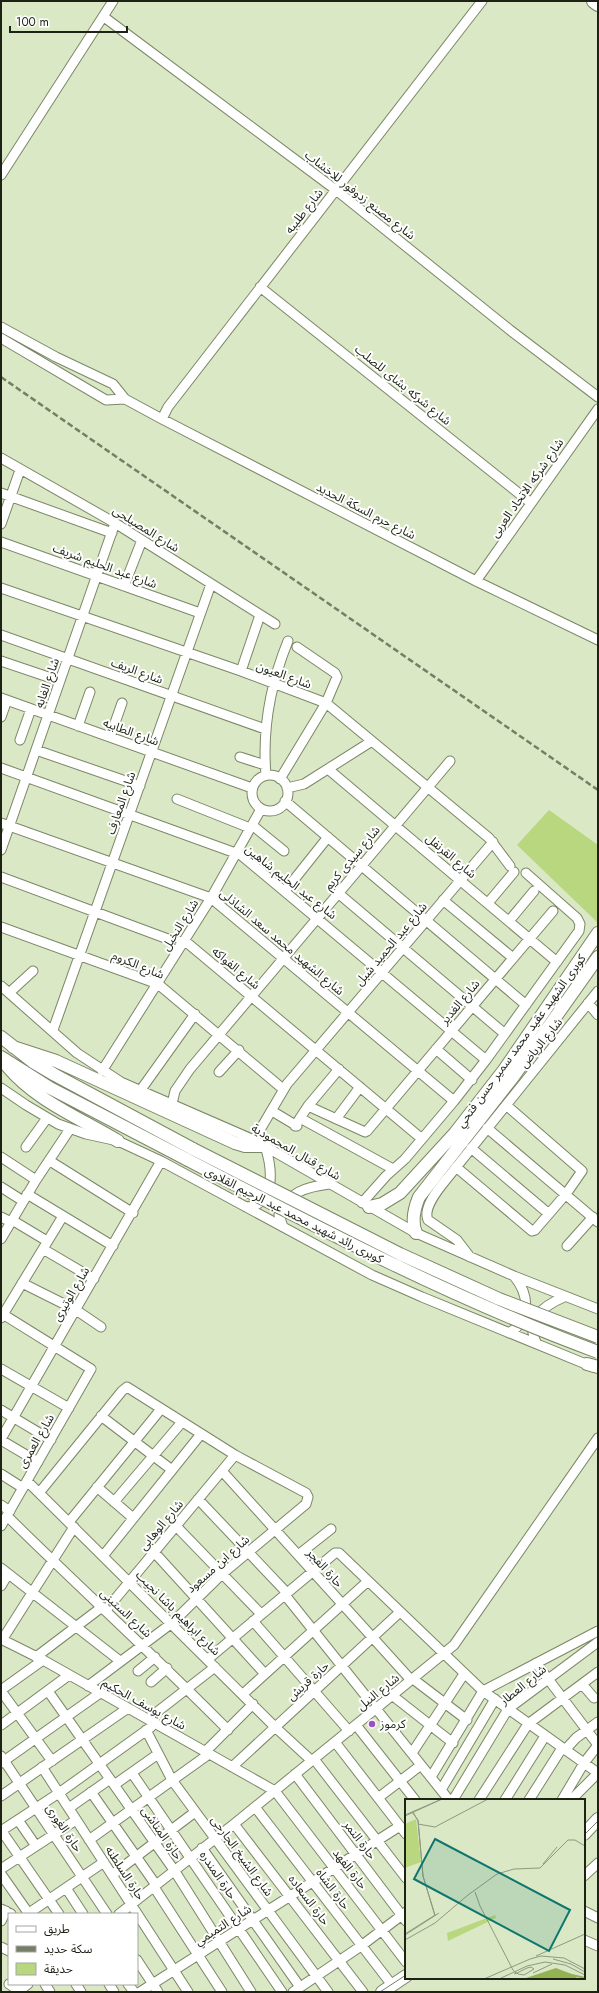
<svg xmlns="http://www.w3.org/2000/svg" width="599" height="1993" font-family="Jost,'Noto Sans Arabic',sans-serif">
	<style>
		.green { fill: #b8d77f }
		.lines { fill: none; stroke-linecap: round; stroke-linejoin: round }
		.minor-casing { stroke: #7b8767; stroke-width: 11 }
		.major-casing { stroke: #7b8767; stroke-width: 14 }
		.highway-casing { stroke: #7b8767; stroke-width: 16 }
		.minor { stroke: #fff; stroke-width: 9 }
		.major { stroke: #fff; stroke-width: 12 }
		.highway { stroke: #fff; stroke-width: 14 }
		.tram { stroke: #757e67; stroke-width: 1 }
		.rail { stroke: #757e67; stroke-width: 2.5; stroke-dasharray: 6 3; stroke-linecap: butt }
		.major-bridge-casing { stroke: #7b8767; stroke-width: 14; stroke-linecap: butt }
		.major-bridge { stroke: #fff; stroke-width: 12 }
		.poi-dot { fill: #9a52c6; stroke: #fff; stroke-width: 1.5 }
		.labels { text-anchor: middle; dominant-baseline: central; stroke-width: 4; stroke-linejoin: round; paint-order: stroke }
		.street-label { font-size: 12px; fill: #1d2215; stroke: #fff }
		.poi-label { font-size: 12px; fill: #1d2215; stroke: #fff; text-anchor: start }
		.inset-river { fill: none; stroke: #93b254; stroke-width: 2 }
		.inset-road { fill: none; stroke: #8e997f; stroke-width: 1 }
		.view { fill: #0f766e; fill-opacity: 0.15; stroke: #0f766e; stroke-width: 2 }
		.inset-edge { fill: none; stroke: #1d2215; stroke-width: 2 }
	</style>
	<rect width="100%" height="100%" fill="#dae8c5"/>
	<path class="green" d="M549,810L598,845V923L517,845Z"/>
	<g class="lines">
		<g class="minor-casing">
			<path id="minor" d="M104,17L336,190L510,330L598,397
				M1,175L113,1
				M260,287L531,503
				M1,327L56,357L113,384L125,399L162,419L476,581L598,640
				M1,338L106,400L125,399
				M162,419L168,407L482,1
				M1,458L115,523L275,624
				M1,493L112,533
				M1,524L20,470
				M1,542L200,613
				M476,581L598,409
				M124,586L142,540
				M1,588L241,671L326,703L489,838L510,866
				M1,635L265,729
				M1,661L60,681
				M241,671L260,615
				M1,698L252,788
				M1,717L7,700
				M78,726L90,692
				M110,737L122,703
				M20,740L31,709
				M36,750L140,786
				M240,757L265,765
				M1,768L241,855L486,1060
				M328,769L557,962
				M266,775C262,728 270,685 288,641
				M252 793a18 18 0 1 1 36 0a18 18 0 1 1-36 0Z
				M280,779L326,703L337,677L335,673L297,647
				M287,788L304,784L372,741
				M177,799L250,828
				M285,801L526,1005
				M1,823L211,898L454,1101
				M252,825L284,851
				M1,850L115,523
				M1,877L176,942L185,941L422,1139
				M285,891L328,837
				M338,893L505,1034
				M443,900L513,958
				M488,903L514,872
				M509,921L534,891
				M1,927L158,984L283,1089
				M1,986L77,1053L121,1082L254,1140L416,1233L514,1276L598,1309
				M9,993L33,971
				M588,1003L598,1015
				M53,1030L211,584
				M436,1049L472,1080
				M102,1071L211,898L261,809
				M219,1072L239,1050
				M1,1088L26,1105L58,1124L86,1134L118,1141L161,1161L372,1275L422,1297L593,1367
				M140,1091L195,1014
				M172,1104L175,1091L190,1069L450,761
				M308,1106L365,1132L367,1131L553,911
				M272,1111L297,1126
				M300,1118L393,1169
				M336,1119L360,1087
				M295,1126L308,1106L339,1069
				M487,1128L598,1222
				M254,1140L287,1084L493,842
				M26,1147L47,1118
				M471,1148L549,1214
				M1,1157L36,1180
				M50,1161L133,1213
				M456,1167L532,1231L535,1230L566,1194L582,1171L506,1105
				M1,1187L23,1201
				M27,1194L113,1246
				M362,1203L386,1176L405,1159L454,1101L486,1060L579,931L580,924L577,918L526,873
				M246,1207C277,1205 272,1167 265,1146
				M1,1217L11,1222
				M12,1220L47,1241
				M283,1227L279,1215C288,1192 306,1187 329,1184
				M1,1239L36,1180L70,1129
				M567,1246L593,1217
				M43,1249L94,1279
				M470,1257L457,1240L428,1220C422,1207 441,1186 449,1176L598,991
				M22,1283L76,1310L101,1327
				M1,1313L91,1369L1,1526
				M1,1318L63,1216
				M509,1333C532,1320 529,1294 514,1276
				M537,1344C524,1320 543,1306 564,1297
				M1,1369L69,1408
				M1,1410L51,1440
				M101,1416L172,1470
				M1,1439L161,1161
				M1,1440L38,1462
				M222,1471L411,1680
				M1,1474L23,1488
				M27,1481L275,1727L312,1761
				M97,1487L133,1518
				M39,1493L122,1391L127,1387L235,1455L306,1493L308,1497L306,1504L222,1574L172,1623L88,1686
				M198,1499L287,1593
				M114,1502L182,1422
				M1,1505L10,1511
				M7,1516C80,1588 156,1657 228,1730
				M69,1522L161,1409
				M176,1526L261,1614
				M154,1552L265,1674
				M298,1555L331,1529
				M103,1556L201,1434
				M1,1568L120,1661
				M1,1586L8,1574
				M285,1595L449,1800
				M106,1610L235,1455
				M253,1621L349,1731
				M1,1639L43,1660L275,1791L406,1962
				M2,1640L74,1527
				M36,1657L102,1607
				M208,1659L335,1553H339L483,1691L598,1773
				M536,1663L598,1745
				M138,1671L155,1657
				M413,1679L467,1720
				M151,1682L167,1668
				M582,1684L594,1698
				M1,1690L43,1660
				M1,1691L52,1761
				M48,1691L174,1870L251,1992
				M243,1694L368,1581
				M393,1696L453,1743
				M148,1719L215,1667
				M1,1725L69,1675
				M356,1725L415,1800
				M146,1730L172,1780L328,1992
				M335,1742L406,1834
				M565,1750L576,1738L598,1722
				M205,1752L253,1704
				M412,1753L464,1674
				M1,1756L107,1914
				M314,1759L406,1878
				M1,1763L100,1693
				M42,1767L188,1992
				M232,1767L400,1612
				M132,1773L282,1992
				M295,1774L406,1921
				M431,1777L483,1691L598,1631
				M114,1785L158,1754
				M441,1790L495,1699
				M91,1792L156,1885
				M1,1796L128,1708
				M378,1798L421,1765
				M453,1800L508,1709L598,1642
				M479,1800L528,1724L598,1672
				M505,1800L545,1736
				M529,1800L562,1748
				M562,1800L584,1763L598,1745
				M571,1800L598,1773
				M255,1807L392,1985
				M69,1808L110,1779
				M18,1820L36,1846
				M234,1824L363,1992
				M1,1830L59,1914
				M1,1831L59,1793L151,1727
				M89,1840L209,1754
				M202,1848L300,1987
				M1,1869L76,1820
				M1,1874L29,1914
				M112,1875L195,1812
				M584,1876L598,1863
				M154,1887L222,1992
				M66,1888L83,1914
				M1,1909L11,1914
				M584,1911L598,1918
				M29,1913L104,1862
				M119,1914L234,1824L454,1645L598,1438
				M1,1921L6,1911
				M584,1940L598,1946
				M1,1947L9,1951
				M137,1960L158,1992
				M9,1984L21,1992
				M45,1984L50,1992
				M76,1984L81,1992
				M109,1984L114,1992
				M128,1984L134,1992
				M18,1992L28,1984
				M140,1992L400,1826
				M293,1992L361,1946L406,1912"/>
		</g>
		<g class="major-casing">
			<path id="major" d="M1,1037L33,1062L55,1075L193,1149
				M13,1047L56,1061L235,1143L245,1146H265
				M1,1057L50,1088L188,1160
				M7,1066C36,1101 80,1118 118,1141
				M369,1207L382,1204L400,1193L455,1133L504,1070L598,933
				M416,1233C411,1221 414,1209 419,1197L513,1077L598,957
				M587,1364L598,1367
				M584,1834L598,1819
				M382,1992L406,1976"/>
		</g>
		<g class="highway-casing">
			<path id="highway" d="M594,1L598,4"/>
		</g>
		<use href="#minor" class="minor"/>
		<use href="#major" class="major"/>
		<use href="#highway" class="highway"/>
		<path class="tram" d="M584,1835L598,1821
			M380,1992L406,1975"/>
		<path class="rail" d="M1,377L598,790"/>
		<g class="major-bridge-casing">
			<path id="major-bridge" d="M193,1149L400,1254L499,1299L598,1337
				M188,1160C322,1230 456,1300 598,1352"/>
		</g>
		<use href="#major-bridge" class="major-bridge"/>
	</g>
	<circle class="poi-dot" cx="372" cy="1724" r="4"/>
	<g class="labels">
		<g class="street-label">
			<text transform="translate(360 195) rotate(38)">شارع مصنع زدوفور للاخشاب</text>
			<text transform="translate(304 211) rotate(-52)">شارع طليبه</text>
			<text transform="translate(403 385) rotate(39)">شارع شركه بشاى للصلب</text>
			<text transform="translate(527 488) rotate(-55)">شارع شركه الاتحاد العربى</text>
			<text transform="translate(366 511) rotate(27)">شارع حرم السكة الحديد</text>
			<text transform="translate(146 529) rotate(32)">شارع المصيلحى</text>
			<text transform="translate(105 566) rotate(20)">شارع عبد الحليم شريف</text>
			<text transform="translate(137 671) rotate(20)">شارع الريف</text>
			<text transform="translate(284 675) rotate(20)">شارع العيون</text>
			<text transform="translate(47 683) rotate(-71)">شارع الغابه</text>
			<text transform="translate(131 732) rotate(20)">شارع الطابيه</text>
			<text transform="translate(121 803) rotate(-71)">شارع المعارف</text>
			<text transform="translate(451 856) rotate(40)">شارع القرنفل</text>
			<text transform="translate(352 858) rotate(-50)">شارع سيدى كريم</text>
			<text transform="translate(291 882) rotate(38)">شارع عبد الحليم شاهين</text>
			<text transform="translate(180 925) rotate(-58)">شارع النخيل</text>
			<text transform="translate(282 942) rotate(40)">شارع الشهيد محمد سعد الشاذلى</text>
			<text transform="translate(391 944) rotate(-50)">شارع عبد الحميد شبل</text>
			<text transform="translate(138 965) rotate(22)">شارع الكروم</text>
			<text transform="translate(236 968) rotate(40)">شارع الفواكه</text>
			<text transform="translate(460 1002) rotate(-50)">شارع الغدير</text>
			<text transform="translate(521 1041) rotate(-54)">كوبرى الشهيد عقيد محمد سمير حسن فتحي</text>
			<text transform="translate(541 1043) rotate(-51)">شارع الرياض</text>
			<text transform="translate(296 1152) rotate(30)">شارع قنال المحمودية</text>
			<text transform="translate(294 1215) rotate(27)">كوبرى رائد شهيد محمد عبد الرحيم القلاوى</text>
			<text transform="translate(71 1294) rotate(-60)">شارع الوتيرى</text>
			<text transform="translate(36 1441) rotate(-60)">شارع العمرى</text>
			<text transform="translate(161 1525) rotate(-50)">شارع الوهابى</text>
			<text transform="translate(218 1564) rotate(-42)">شارع ابن مسعود</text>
			<text transform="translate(325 1568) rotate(48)">حارة الفجر</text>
			<text transform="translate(126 1613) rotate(43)">شارع الستينى</text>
			<text transform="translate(178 1613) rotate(45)">شارع ابراهيم باشا نجيب</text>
			<text transform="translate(308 1681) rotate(-42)">حارة قريش</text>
			<text transform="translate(523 1685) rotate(-39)">شارع العطار</text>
			<text transform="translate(378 1692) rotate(-39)">شارع النيل</text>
			<text transform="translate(144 1704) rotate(29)">شارع يوسف الحكيم</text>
			<text transform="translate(64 1828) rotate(56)">حارة الغورى</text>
			<text transform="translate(162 1833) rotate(55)">حارة المناشى</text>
			<text transform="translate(360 1840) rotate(53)">حارة النمر</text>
			<text transform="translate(242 1856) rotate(54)">شارع الشيخ الجارحى</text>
			<text transform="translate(350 1869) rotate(52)">حارة الفهد</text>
			<text transform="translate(125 1873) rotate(57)">حارة السلطنه</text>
			<text transform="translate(218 1875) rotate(56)">حارة المندره</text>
			<text transform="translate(333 1889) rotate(53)">حارة الشاه</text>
			<text transform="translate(309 1900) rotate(53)">حارة السعاده</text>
			<text transform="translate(223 1925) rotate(-33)">شارع التميمي</text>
		</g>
		<g class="poi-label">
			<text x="380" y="1724">كرموز</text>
		</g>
	</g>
	<g transform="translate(405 1799)">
		<rect width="180" height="180" fill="#dae8c5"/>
		<path d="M11,20L16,63L0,69V25ZM90,116L91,119L43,142L42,134Z" fill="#b8d77f"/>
		<path d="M151,169L169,176L173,180H118Z" fill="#93b254"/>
		<path class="inset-river" d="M158,174L180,179"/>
		<path class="inset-road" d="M8,13L13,22L18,77L30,117M0,16L37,0M0,17L37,0M13,25L30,28L83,0M138,65L152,48M70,93L75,107L108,171L111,174H112L113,175L119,176L129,170L126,168L122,169L112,174L109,175M0,135L30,116L18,77L13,21L7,13M0,136L34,114M0,141L30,124L63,96L92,75L109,70L135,69L163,41H170L180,47M131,157L180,135M148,160L166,165L180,173M128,174L147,165M79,180L125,160L136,157L159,159L180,170M94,180L122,167L140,163L160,166L180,176"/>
		<path class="view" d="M30,40L165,111L144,152L9,80Z"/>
		<rect width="180" height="180" class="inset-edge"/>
	</g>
	<rect width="599" height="1993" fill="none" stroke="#1d2215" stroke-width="4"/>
	<rect x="8" y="1913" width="130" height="72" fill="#ffffff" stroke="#a5a7a1"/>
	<rect x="16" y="1926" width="20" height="6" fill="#ffffff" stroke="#a5a7a1"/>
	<text x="44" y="1933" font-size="12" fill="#1d2215">طريق</text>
	<rect x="16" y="1946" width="20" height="6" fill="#757e67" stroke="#a5a7a1"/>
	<text x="44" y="1953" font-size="12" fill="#1d2215">سكة حديد</text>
	<rect x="16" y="1963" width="20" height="12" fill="#b8d77f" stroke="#a5a7a1"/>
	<text x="44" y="1973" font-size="12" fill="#1d2215">حديقة</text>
	<path d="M10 26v6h117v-6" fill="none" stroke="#1d2215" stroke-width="2"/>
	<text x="16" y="26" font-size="12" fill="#1d2215" stroke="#ffffff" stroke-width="3" paint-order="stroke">100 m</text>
</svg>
